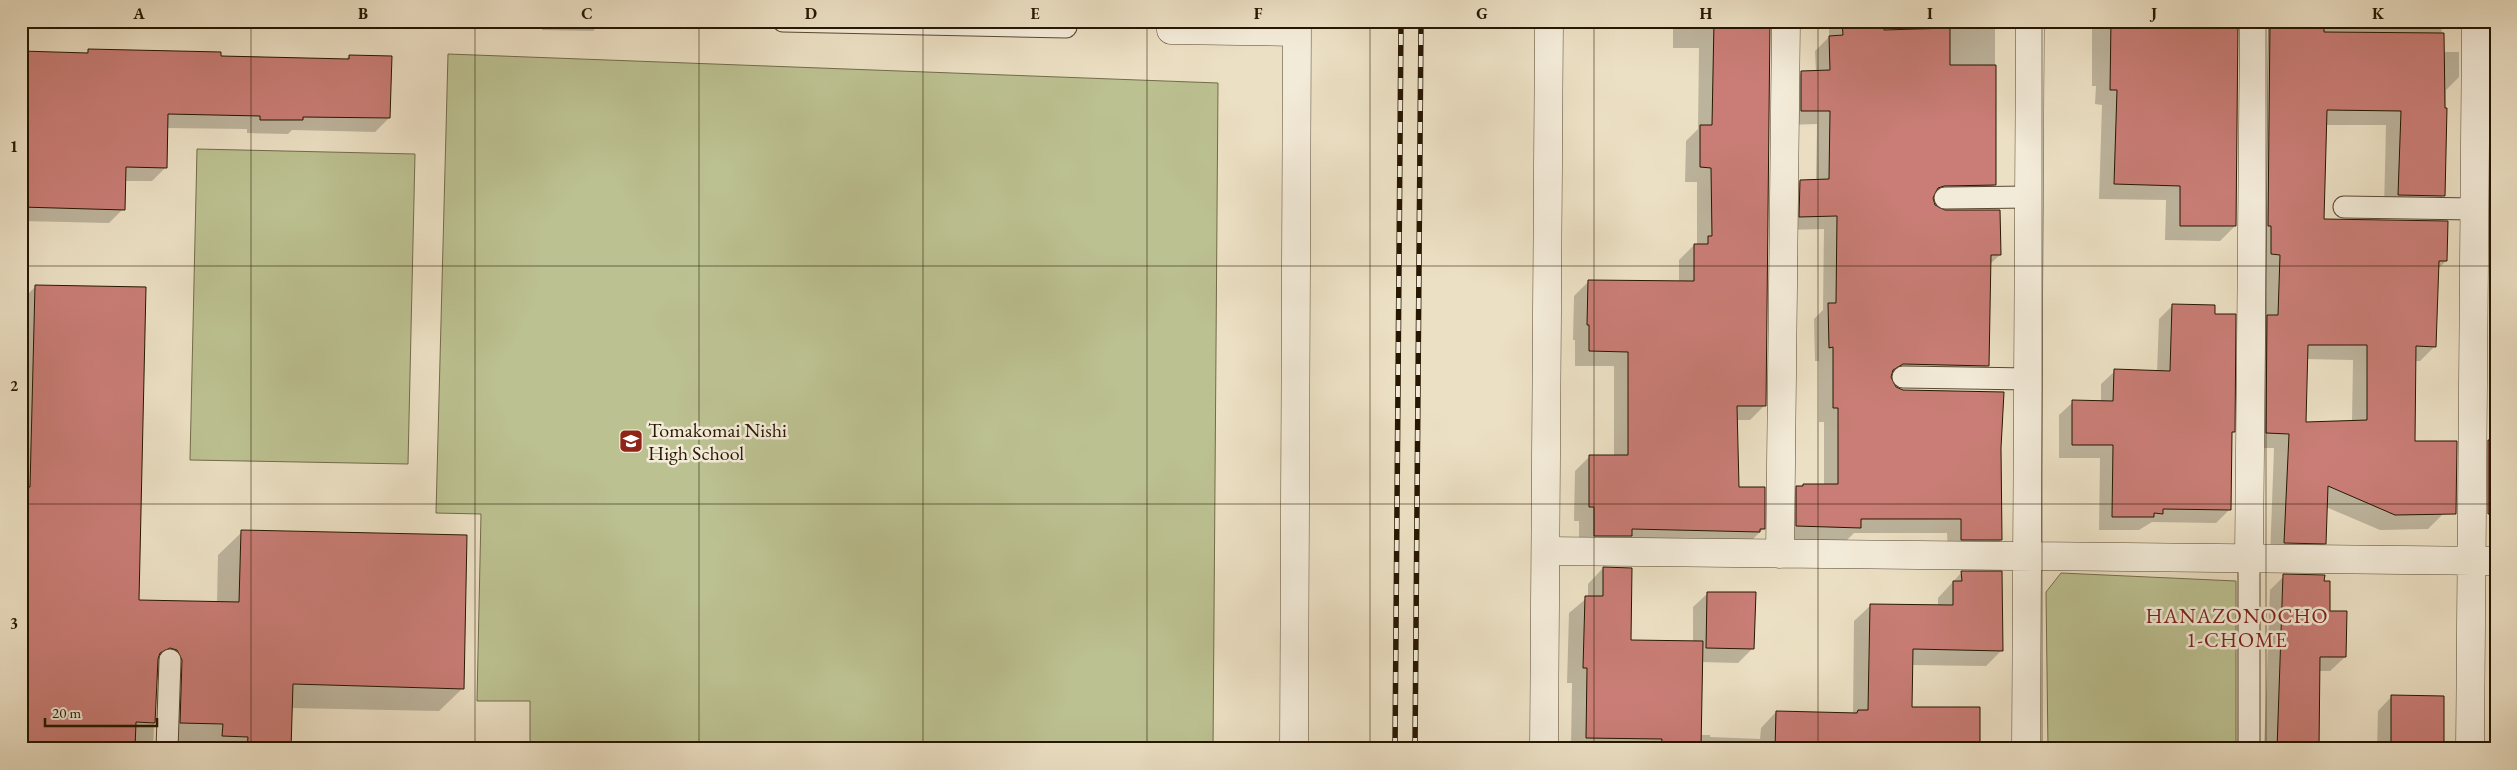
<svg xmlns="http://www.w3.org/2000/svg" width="2517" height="770" font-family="'EB Garamond',serif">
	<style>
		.green { fill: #bcc191; stroke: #726c49 }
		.shadow { fill: #0003; fill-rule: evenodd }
		.building { fill: #c97d76; stroke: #271701; fill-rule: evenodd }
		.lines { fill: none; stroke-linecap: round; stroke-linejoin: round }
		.service-casing { stroke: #584932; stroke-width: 23 }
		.minor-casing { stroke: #584932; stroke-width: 29 }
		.tertiary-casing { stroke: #584932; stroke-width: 29 }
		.service { stroke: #f3ebd9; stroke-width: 21 }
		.minor { stroke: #f3ebd9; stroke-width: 28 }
		.tertiary { stroke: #f3ebd9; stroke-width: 28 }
		.rail-casing { stroke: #271701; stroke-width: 5.5 }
		.rail { stroke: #f3ebd9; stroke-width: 4; stroke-dasharray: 11; stroke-linecap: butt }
		.grid { fill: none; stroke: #271701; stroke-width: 1; stroke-opacity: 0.55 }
		.labels { text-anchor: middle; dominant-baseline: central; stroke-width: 5; stroke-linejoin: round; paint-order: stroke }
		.poi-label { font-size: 20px; fill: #271701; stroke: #f3ebd9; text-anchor: start }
		.neighbourhood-label { font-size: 21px; letter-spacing: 1px; fill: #7a1f14; stroke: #f3ebd9 }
		.neatline { fill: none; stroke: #271701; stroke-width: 2 }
		.grid-label { font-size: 16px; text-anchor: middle; font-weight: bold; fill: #271701 }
	</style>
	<rect width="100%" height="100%" fill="#ece0c4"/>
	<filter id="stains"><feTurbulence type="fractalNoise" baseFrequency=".004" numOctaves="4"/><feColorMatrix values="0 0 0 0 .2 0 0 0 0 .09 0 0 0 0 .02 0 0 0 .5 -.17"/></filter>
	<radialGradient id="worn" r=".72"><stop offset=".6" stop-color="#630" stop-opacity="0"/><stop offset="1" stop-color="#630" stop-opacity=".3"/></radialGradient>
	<path class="green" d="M448,54L1218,83L1213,749H530V701H477L481,514L436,513Z
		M197,149L415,154L408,464L190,460Z
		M2061,573L2236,581V749H2048L2046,592Z"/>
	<path class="shadow" d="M542,21H603L593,31L542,30Z
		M1673,21H1769L1765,405L1750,420H1736L1737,488L1763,529L1748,544L1579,550V521H1574L1575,471L1590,456H1614V366H1575V340H1573L1574,296L1589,281L1679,282V260L1694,245H1697V182H1685L1686,141L1698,129L1699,48H1673Z
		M1829,21H1995V184L1981,198L1932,199L1933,206L2000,255L1990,264L1988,365L1974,379L1890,378L1895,388L2000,448L2001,540L1987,554L1948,553L1947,533H1854L1846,541L1782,540L1783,501L1797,487L1803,485H1824V422H1819V361H1815L1814,319L1823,310L1824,229L1786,230V195L1800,181H1816L1817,124L1787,125L1788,86L1802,72H1816L1815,51L1829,37Z
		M2092,21H2237L2235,226L2220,241L2165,240L2166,200L2099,199L2102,105L2095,104L2096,86H2092Z
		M2243,21H2441L2443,52H2459V77L2446,90L2443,196L2428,211L2384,210L2386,125H2325L2323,220L2446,261L2437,270L2435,346L2420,361H2414V443L2443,514L2428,529L2380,530L2326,507L2325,543L2310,558H2270L2274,448H2251L2264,319L2266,269H2256ZM2306,359L2353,360L2352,421L2305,423Z
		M2496,22V91H2478L2489,29Z
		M88,51L345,60L349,56L389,118L375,132L292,130L288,134L247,133V129L166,128V167L152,181H125L123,209L109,223L21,221V52L85,54Z
		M36,286L137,601L217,603L218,555L242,532L463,688L439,711L291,708L290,749H157L160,684L156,677L153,749H21V301Z
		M2172,306L2214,315L2233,432L2230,434L2229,510L2216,523L2152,522L2139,530H2099L2100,458H2059V415L2073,402H2101V384L2115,371L2157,372L2159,319Z
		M1603,568L1630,641L1693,643V607L1708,593L1752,649L1738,663L1701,662L1700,735H1710V737L1760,739L1761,728L1776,712L1853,714L1854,621L1870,606H1938V598L1962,572L2002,650L1986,666L1912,665L1911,708L1979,749H1571L1572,683H1567L1569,613L1588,597V584Z
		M2284,576L2328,612L2345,657L2330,671H2319L2318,749H2264L2270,590Z
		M2392,696L2443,749H2377L2378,711Z"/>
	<path class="building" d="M1714,21H1770L1766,406H1737L1739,487H1765V529H1760V532L1632,529V536H1594V507H1589V455H1628V352L1589,351V325H1587L1588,280L1694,281V244H1708V236H1712L1711,168L1700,167V125H1712Z
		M1842,21H1884V30L1950,28V65H1996V185L1944,186L1938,188L1933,198L1935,205L1945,210H2000L2001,255H1991L1989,366L1903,364L1893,370L1891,377L1896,387L1903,390L2004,392L2001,448L2002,540H1961V519H1861V528L1796,526V486H1803V484H1838V408H1833V347L1829,348L1828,303H1836L1837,216L1799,217L1800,180L1829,179L1830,111H1801V71L1830,70L1829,36L1843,35Z
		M2111,21L2185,24V21H2238L2236,226H2180V186L2114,184L2117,90H2110Z
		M2270,21H2317V27H2324V32L2444,33L2445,108H2447L2445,196L2398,195L2401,111L2327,110L2324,219L2448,221L2447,261H2439L2436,347L2416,346L2415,441H2457L2456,514L2395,515L2328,486L2326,544L2284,543L2289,434L2266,433L2267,315H2278L2280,255L2271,254V226H2268ZM2308,345H2367V420L2306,422Z
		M88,49L221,52V56L349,59V55L392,56L390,118L303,117V120H260V116L168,114L167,168L126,167L125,210L21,207V51L88,53Z
		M35,285L146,287L139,600L239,602L241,530L467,535L464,689L293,684L291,749H247L248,737L222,736L223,724L180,723L182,660L177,650L170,648L160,653L158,659L155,723L136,722L135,749H24L27,616H21V487H30Z
		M2172,304L2215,305V314H2236L2235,432H2232L2231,510L2163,509V514L2154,513V517H2112L2113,445H2072V400L2113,401L2114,369L2170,371Z
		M2488,440H2496V514H2488Z
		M1603,567L1632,568L1631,640L1703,641L1701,749H1661L1662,739L1586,738L1587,668H1583L1585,596H1603Z
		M1961,571H2002L2003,651L1913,649L1912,707H1980V749H1775L1776,711L1857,713L1858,710H1868L1870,604L1953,605V581H1962Z
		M2283,574L2325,575L2324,581H2330V611H2347L2346,657H2320L2319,749H2277Z
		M1707,592H1756L1754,649L1706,648Z
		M2391,695L2444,696V749H2391Z"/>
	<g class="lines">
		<g class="service-casing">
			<path id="service" d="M783,21L1066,27V21
				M1945,198L2029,197
				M2344,207L2474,209
				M1903,377L2029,379
				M167,749L170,660
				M2249,749V558"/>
		</g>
		<g class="minor-casing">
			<path id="minor" d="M1171,21V30L1297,32
				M1546,551L2496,561
				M1780,554L1786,21
				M2249,558L2254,21
				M1294,749L1297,21
				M2026,749L2030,21
				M2470,749L2476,21"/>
		</g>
		<g class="tertiary-casing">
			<path id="tertiary" d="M1544,749L1549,21"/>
		</g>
		<use href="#service" class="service"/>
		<use href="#minor" class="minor"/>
		<use href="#tertiary" class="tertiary"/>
		<g class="rail-casing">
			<path id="rail" d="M1395,749L1401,21
				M1415,749L1421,21"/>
		</g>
		<use href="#rail" class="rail"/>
	</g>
	<path class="grid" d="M251,21V749M475,21V749M699,21V749M923,21V749M1147,21V749M1370,21V749M1594,21V749M1818,21V749M2042,21V749M2266,21V749M21,266H2496M21,504H2496"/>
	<defs>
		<g id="school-square" transform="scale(1.25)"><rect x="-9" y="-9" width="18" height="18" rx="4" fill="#8f2418" stroke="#f3ebd9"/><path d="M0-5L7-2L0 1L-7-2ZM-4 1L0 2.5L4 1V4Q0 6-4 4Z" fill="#fff"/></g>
	</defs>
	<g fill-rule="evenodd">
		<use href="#school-square" x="631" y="441"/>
	</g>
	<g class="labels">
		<g class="poi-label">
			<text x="648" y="430">Tomakomai Nishi<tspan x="648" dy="23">High School</tspan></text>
		</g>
		<g class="neighbourhood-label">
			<text x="2237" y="615">HANAZONOCHO<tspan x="2237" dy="24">1-CHOME</tspan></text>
		</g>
	</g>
	<rect width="2517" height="770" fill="none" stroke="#ece0c4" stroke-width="55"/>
	<path d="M45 718v8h112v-8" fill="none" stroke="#271701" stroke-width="2.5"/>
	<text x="52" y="718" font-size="15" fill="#271701" stroke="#f3ebd9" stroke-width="4" paint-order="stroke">20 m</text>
	<rect x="28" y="28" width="2462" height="714" class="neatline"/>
	<g class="grid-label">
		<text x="139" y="19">A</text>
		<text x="363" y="19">B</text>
		<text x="587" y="19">C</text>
		<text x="811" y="19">D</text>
		<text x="1035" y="19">E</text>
		<text x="1258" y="19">F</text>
		<text x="1482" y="19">G</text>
		<text x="1706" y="19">H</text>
		<text x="1930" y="19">I</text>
		<text x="2154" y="19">J</text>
		<text x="2378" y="19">K</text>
		<text x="14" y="152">1</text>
		<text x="14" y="391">2</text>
		<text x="14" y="629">3</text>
	</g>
	<rect width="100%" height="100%" filter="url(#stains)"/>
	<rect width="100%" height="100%" fill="url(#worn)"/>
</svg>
